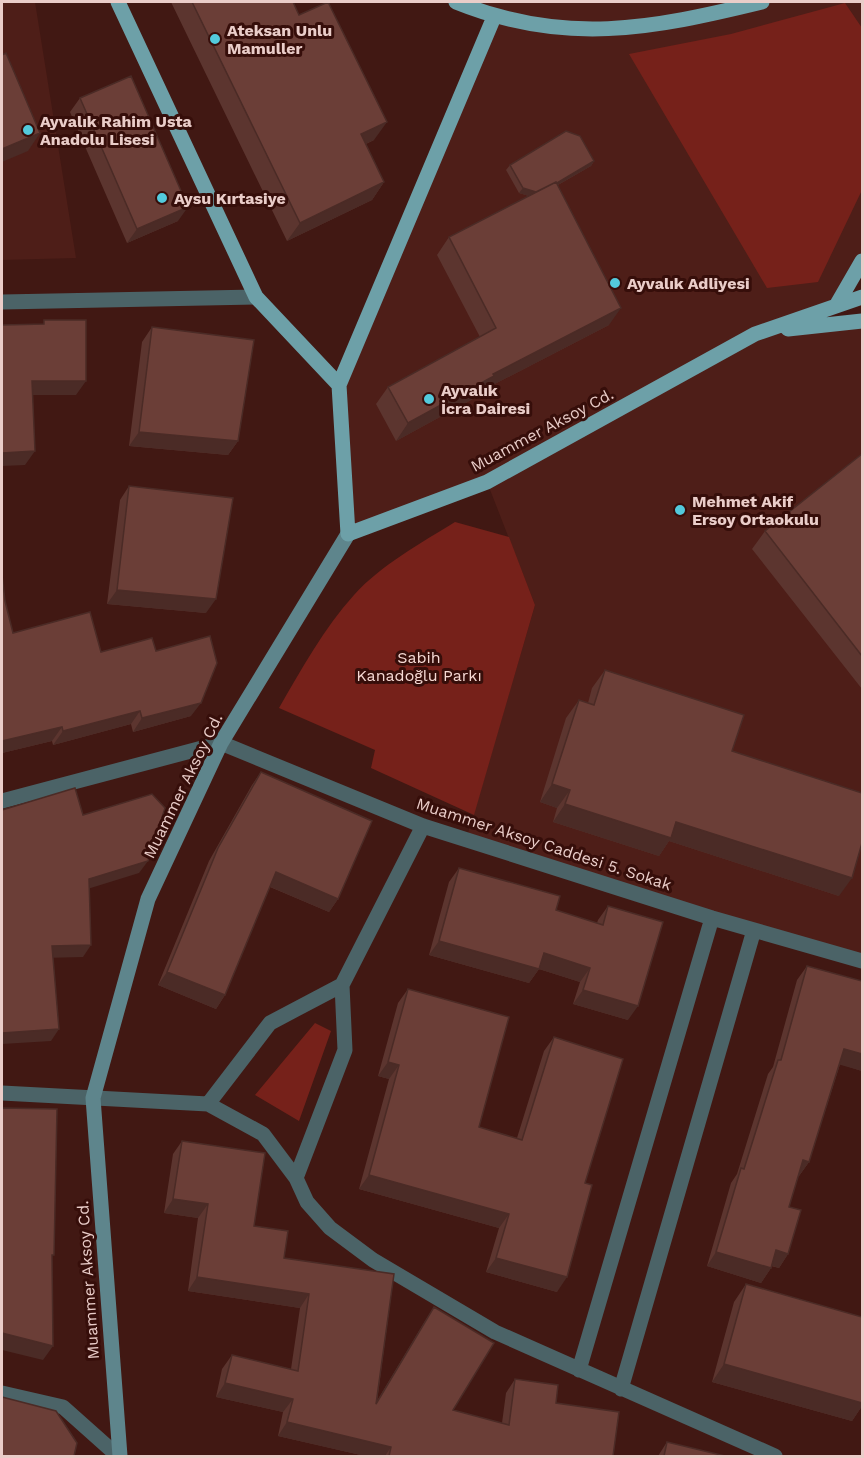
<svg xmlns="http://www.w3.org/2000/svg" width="864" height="1458" font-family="'Work Sans',sans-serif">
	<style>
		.built { fill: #4e1e18 }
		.green { fill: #76211a }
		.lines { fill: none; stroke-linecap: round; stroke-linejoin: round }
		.street { stroke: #4b6367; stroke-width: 15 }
		.secondary { stroke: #5e858c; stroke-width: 15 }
		.primary { stroke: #6da0a8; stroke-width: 15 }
		.wall { fill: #5c352f }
		.shaded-wall { fill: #4b2b26 }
		.building { fill: #6b3e37; stroke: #4b2b26; stroke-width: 1.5 }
		.poi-dot { fill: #53cadc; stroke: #360e0a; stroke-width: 2 }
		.labels { text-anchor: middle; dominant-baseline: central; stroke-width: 6; stroke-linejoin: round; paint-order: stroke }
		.poi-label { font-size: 16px; font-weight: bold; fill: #eacdc9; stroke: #360e0a; text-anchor: start }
		.street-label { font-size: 16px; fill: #eacdc9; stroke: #360e0a }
		.park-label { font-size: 16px; fill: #f6d9d4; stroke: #360e0a }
	</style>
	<rect width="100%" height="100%" fill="#411813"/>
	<path class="built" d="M2,2H35L76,258L2,260Z
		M456,2H862V261L836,306L759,332L862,326V961L466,840L535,605L487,482L348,534L339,385L494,17Z"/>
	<path class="green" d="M845,3L862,28V190L818,282L767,288L629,54L731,34Z
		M455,522L509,537L535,605L474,815L371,768L375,750L279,708C301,670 324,628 354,595C381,565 421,543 455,522Z
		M315,1023L331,1031L299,1121L255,1095Z"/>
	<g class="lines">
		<path class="street" d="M2,302L256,297
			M2,801L221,743L423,826L712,918L862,961
			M2,1093L208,1104L263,1134L296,1178L307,1202L330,1228L373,1260L495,1332L775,1456
			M208,1104L270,1023L342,985
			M296,1178L345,1050L342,985L423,826
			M579,1370L712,918
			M621,1389L754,930
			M2,1393L63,1407L118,1456"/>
		<path class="secondary" d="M120,1456L93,1098L148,899L221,743L348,534"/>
		<path class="primary" d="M118,2L256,297L339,385
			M456,2C565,46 651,29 762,2
			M494,17L339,385L348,534L487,482L755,334L862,297
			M836,306L862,261
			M788,329L862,321"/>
	</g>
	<path class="wall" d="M171,2H293L299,15L374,140L366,144L384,182L372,200L287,241Z
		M80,98L178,221L127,243L70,112Z
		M594,161L591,166L558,185L609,325L485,389L482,394L396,441L376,404L388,387L480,337L437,255L449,237L529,196L519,193L506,170L510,165Z
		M152,327L238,441L228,455L129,446L142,342Z
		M862,454V689L752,549L765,531Z
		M129,486L206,613L107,604L120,500Z
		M2,575L5,601L13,633L101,652L156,651L191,716L133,732L131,724L53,745L52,741L2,753Z
		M605,670L732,751L839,896L669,841L659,856L553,822L557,808L540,802L566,718L579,700L588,703L592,688Z
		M261,772L338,899L329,912L270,887L225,995L216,1009L158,985L209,861L252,785Z
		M459,868L556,910L597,923L598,920L608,906L628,1020L573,1004L580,982L539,969L529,983L429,955L449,882Z
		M807,966L862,1071L840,1064L809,1162L799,1176H798L789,1207L788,1254L779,1268L771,1266V1268L761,1283L707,1266L731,1183L737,1174L768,1074L773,1067L797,980Z
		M408,989L479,1127L517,1138L544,1051L554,1037L585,1183L557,1292L486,1272L499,1228L359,1189L389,1079L378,1076L398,1003Z
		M182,1141L254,1226L284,1258L394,1274L377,1401L425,1321L434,1307L453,1410L502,1423L506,1393L515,1379L556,1403L613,1456H365L278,1436L283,1412L216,1397L222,1369L232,1355L291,1369L300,1308L188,1291L198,1218L164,1213L173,1154Z
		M746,1284L862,1317V1406L852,1421L712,1382L734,1302Z
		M667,1442L725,1456H658Z"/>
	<path class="shaded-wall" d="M387,122L374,140L348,152L361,134Z
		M40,133L28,151L2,162V149Z
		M594,161L591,166L535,198L519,193L523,188Z
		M384,182L372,200L287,241L300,223Z
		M188,207L178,221L127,243L137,229Z
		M621,308L609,325L485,389L482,394L396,441L408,423L493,374Z
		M32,381H86L76,395H22Z
		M139,432L238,441L228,455L129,446Z
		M35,451L25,465L2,466V453Z
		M117,590L216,599L206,613L107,604Z
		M201,703L191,716L133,732L142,718Z
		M140,711L131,724L53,745L63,731Z
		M62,727L52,741L2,753V741Z
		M552,784L570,790L557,808L540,802Z
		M565,804L676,822L852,878L839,896L669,841L659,856L553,822Z
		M148,861L139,873L81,891L89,879Z
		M276,872L338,899L329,912L266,885Z
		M439,941L544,953L590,968L580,982L539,969L529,983L429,955Z
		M91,945L83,957L43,958L52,946Z
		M167,972L225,995L216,1009L158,985Z
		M583,990L638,1006L628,1020L573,1004Z
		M59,1029L51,1041L2,1044V1033Z
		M844,1049L862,1054V1071L834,1063Z
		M388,1062L399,1065L389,1079L378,1076Z
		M803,1160L809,1162L799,1176L793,1174Z
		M369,1175L509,1214L499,1228L359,1189Z
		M173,1199L208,1204L198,1218L164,1213Z
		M776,1250L788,1254L779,1268L766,1264Z
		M716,1252L771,1268L761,1283L707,1266Z
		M496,1258L567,1277L557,1292L486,1272Z
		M197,1277L309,1294L300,1308L188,1291Z
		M2,1333L53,1346L43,1360L2,1350Z
		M724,1364L862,1403V1406L852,1421L712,1382Z
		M225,1383L293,1399L283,1412L216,1397Z
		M287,1422L391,1447L385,1456H365L278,1436Z"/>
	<path class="building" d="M192,2H293L299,15L328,2L387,122L361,134L384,182L300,223Z
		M6,53L40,133L2,149V55Z
		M131,76L188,207L137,229L80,98Z
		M566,131L580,136L594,161L557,183L556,182L536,192L523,188L510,165Z
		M556,182L621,308L493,374L494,376L408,423L388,387L496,328L449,237Z
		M44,320H86V381H32L35,451L2,453V325L44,324Z
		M152,327L254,340L238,441L139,432Z
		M862,454V656L765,531Z
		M129,486L233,498L216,599L117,590Z
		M2,575L5,601L13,633L90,612L101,652L152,638L156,651L210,636L217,663L201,703L142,718L140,711L63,731L62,727L2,741Z
		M605,670L744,715L732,751L862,793V843L852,878L676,822L671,838L565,804L570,790L552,784L579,700L594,705Z
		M261,772L372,821L338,899L276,872L225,995L167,972L218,848Z
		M75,788L83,815L152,794L165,808L148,861L89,879L91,945L52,946L59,1029L2,1033V810Z
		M459,868L560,896L556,910L603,925L608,906L663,922L638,1006L583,990L590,968L544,953L539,969L439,941Z
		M807,966L862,981V1054L844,1049L809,1162L803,1160L789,1207L801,1210L788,1254L776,1250L771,1268L716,1252L741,1168L744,1169L778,1060H781Z
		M408,989L509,1017L479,1127L522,1140L554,1037L623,1059L585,1183L592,1185L567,1277L496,1258L509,1214L369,1175L399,1065L388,1062Z
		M2,1108L57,1109L54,1255H52L53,1346L2,1333Z
		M182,1141L265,1153L254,1226L288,1231L284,1258L394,1274L376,1404L434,1307L494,1343L453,1410L509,1425L515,1379L558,1385L556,1403L619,1412L613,1456H389L391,1447L287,1422L293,1399L225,1383L232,1355L298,1371L309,1294L197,1277L208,1204L173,1199Z
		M746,1284L862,1317V1403L724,1364Z
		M2,1397L56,1411L77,1443L74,1456H2Z
		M667,1442L725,1456H664Z"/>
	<g class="poi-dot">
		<circle cx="215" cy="39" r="6"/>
		<circle cx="28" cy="130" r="6"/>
		<circle cx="162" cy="198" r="6"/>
		<circle cx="615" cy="283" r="6"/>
		<circle cx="429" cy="399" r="6"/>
		<circle cx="680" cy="510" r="6"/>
	</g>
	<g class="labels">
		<g class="poi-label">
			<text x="227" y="30">Ateksan Unlu<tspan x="227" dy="18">Mamuller</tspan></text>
			<text x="40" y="121">Ayvalık Rahim Usta<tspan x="40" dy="18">Anadolu Lisesi</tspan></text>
			<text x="174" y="198">Aysu Kırtasiye</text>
			<text x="627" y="283">Ayvalık Adliyesi</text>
			<text x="441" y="390">Ayvalık<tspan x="441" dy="18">İcra Dairesi</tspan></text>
			<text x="692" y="501">Mehmet Akif<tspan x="692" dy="18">Ersoy Ortaokulu</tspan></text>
		</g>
		<g class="street-label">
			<text transform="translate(542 430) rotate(-28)">Muammer Aksoy Cd.</text>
			<text transform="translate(183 786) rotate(-64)">Muammer Aksoy Cd.</text>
			<text transform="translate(544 844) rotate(18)">Muammer Aksoy Caddesi 5. Sokak</text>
			<text transform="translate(88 1280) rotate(-94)">Muammer Aksoy Cd.</text>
		</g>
		<g class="park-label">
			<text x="419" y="657">Sabih<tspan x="419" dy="18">Kanadoğlu Parkı</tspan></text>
		</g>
	</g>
	<rect width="864" height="1458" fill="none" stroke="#eacdc9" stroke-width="6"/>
</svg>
